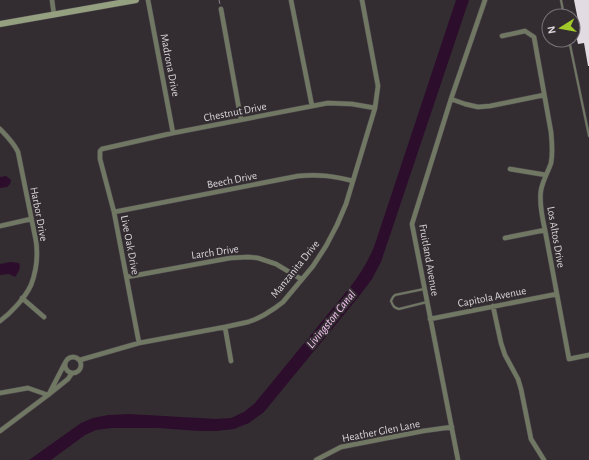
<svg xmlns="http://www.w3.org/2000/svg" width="589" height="460" font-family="'Alegreya Sans',sans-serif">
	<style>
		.water { fill: #2d0d2c }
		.building { fill: #e3dbe2 }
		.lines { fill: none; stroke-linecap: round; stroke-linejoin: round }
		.lane-casing { stroke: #4e484d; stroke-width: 3 }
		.street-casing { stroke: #4e484d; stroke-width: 5.5 }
		.secondary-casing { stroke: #4e484d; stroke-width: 7 }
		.path { stroke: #8b868b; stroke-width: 1; stroke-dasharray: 4 2; stroke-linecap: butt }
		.lane { stroke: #707763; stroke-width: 2 }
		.street { stroke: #707763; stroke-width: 4.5 }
		.secondary { stroke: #94a07f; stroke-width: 6 }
		.labels { text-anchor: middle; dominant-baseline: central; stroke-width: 4; stroke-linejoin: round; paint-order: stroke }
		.street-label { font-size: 11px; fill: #dbd7db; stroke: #332d32 }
		.water-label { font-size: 12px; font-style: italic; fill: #f9c8f6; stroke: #332d32 }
	</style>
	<rect width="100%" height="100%" fill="#332d32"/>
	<path class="water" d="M456,0H469L381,262L372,279L360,295L264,412L249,423L234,429L216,431H199L158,428H112L96,430L85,435L51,460H29L81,423L93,418L108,415L129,414L216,419L231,418L244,412L255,403L351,286C361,273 369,260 375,244Z
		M6,176L11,180L10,184L7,187L0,188V177Z
		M10,262L19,263C21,268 19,272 15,277L9,274L0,275V264Z"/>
	<path class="building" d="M574,0H589V66H588L584,43L578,44L573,21L578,20Z"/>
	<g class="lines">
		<g class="lane-casing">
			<path id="lane" d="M561,0L564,16
				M569,40L589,136
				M424,289L395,295L393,297L391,301C393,306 394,308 399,309L427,302"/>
		</g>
		<g class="street-casing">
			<path id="street" d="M52,0L54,15
				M148,0L173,133
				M291,0L312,106
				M221,9L241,120
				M502,36L525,31L534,37L551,132C552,142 553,153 551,163C548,172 543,180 541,190C539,203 542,217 545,230L569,359L589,355
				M451,99L465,104L478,107L490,106L544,95
				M0,129C7,136 14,143 18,152L36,241C38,255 36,272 31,285C25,298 11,313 0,321
				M510,169L546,175
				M114,212L298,176C319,174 333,176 353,181
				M0,226L31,219
				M505,238L545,230
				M127,277L230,258L248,257L258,258L276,264L301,279
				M22,298L44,317
				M493,306L501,343L505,355L518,379L521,389L531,439L544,460
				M430,319L557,294
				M225,327L231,361
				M139,343L114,212L100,159V151L102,149L173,133L328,103L352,104L375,108
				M65 365a8 8 0 1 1 16 0a8 8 0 1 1-16 0Z
				M80,360L139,343L225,327L248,322L256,319L264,315L275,308L283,302L313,266L326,246L337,225L346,204L375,108L378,86L362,0
				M50,392L65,363
				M0,393L28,388L48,395
				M0,431L48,395L68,379L72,373
				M316,460L341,447L423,431L452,427
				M458,460L412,224L451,99L485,0"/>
		</g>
		<g class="secondary-casing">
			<path id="secondary" d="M0,24L136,0"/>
		</g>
		<path class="path" d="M219,0L220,4"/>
		<use href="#lane" class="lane"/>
		<use href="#street" class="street"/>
		<use href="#secondary" class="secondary"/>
	</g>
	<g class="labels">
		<g class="street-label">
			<text transform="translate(170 65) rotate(79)">Madrona Drive</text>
			<text transform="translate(235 112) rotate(-11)">Chestnut Drive</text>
			<text transform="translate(232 180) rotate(-11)">Beech Drive</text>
			<text transform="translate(39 214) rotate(79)">Harbor Drive</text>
			<text transform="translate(556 237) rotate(80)">Los Altos Drive</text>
			<text transform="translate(130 245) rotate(79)">Live Oak Drive</text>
			<text transform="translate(215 252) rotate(-8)">Larch Drive</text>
			<text transform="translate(429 260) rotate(80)">Fruitland Avenue</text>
			<text transform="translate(295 269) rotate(-51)">Manzanita Drive</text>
			<text transform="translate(492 297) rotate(-11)">Capitola Avenue</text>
			<text transform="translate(381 431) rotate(-11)">Heather Glen Lane</text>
		</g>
		<g class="water-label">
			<text transform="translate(331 319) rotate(-51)">Livingston Canal</text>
		</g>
	</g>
	<g transform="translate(561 28) rotate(259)"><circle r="19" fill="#332d32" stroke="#767176"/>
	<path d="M0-3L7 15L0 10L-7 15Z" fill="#a1c929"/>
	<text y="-6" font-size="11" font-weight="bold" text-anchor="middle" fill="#dbd7db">N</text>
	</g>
</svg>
